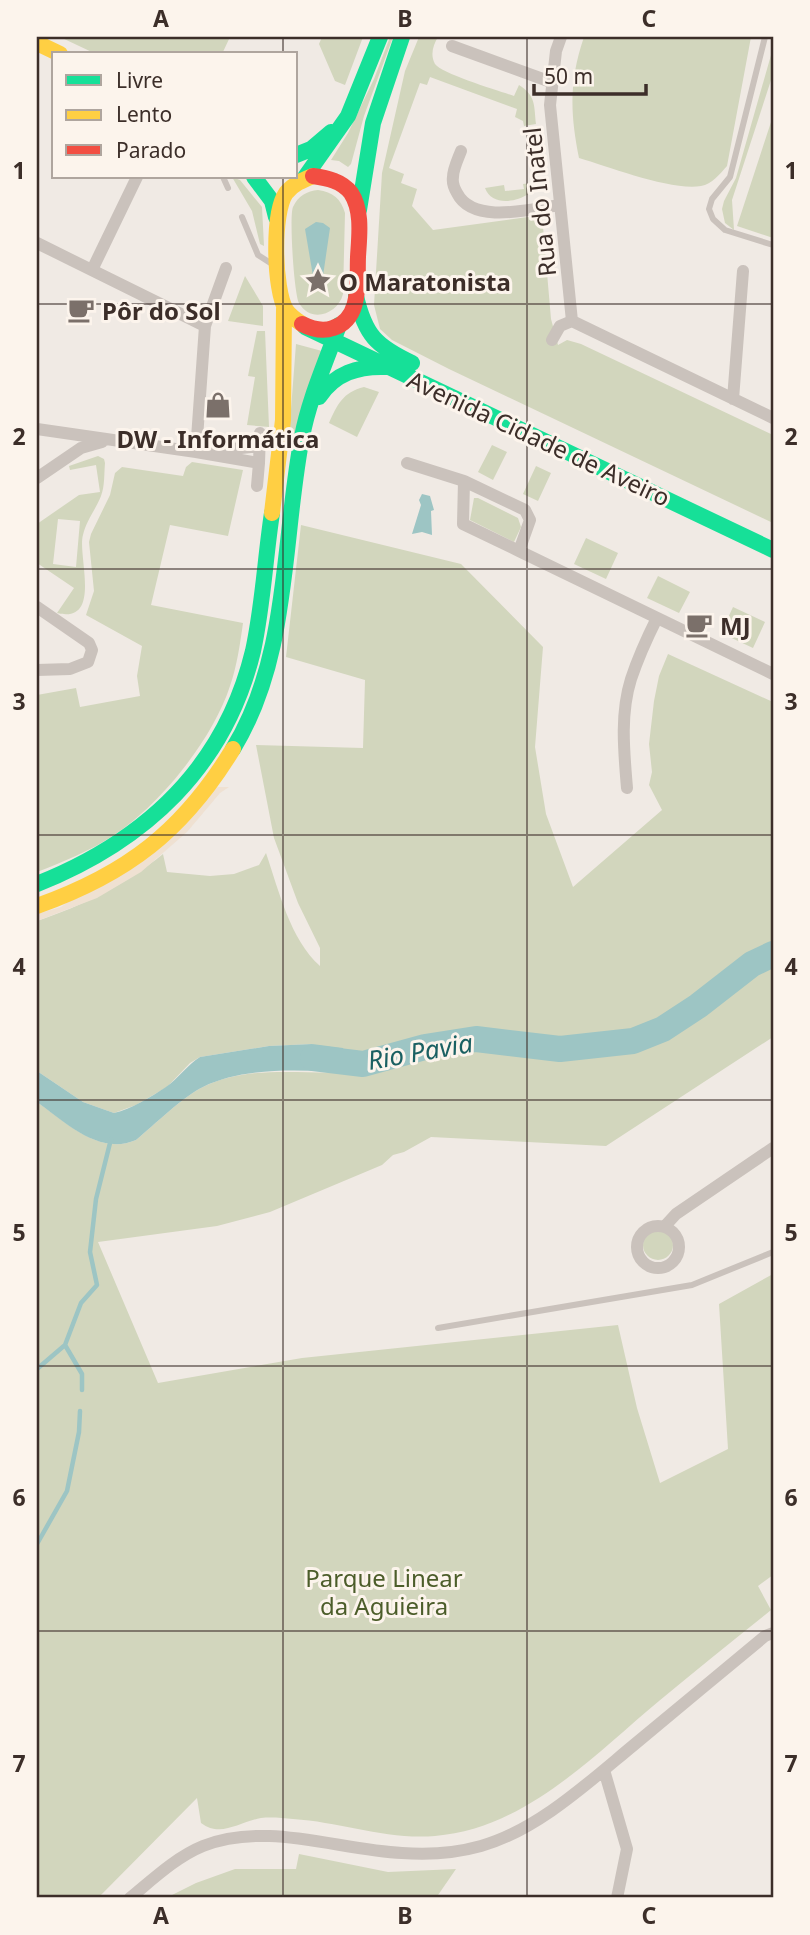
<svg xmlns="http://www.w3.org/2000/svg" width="810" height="1935" font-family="'Noto Sans',sans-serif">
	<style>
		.green { fill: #d2d6bd; fill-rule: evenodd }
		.plaza { fill: #efe1d2 }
		.water { fill: #9dc5c4 }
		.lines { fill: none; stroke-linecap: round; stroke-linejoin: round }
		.stream { stroke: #9dc5c4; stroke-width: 4.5 }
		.river { stroke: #9dc5c4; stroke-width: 26 }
		.lane { stroke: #cac2bc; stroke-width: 6 }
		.street { stroke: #cac2bc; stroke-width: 12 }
		.fast { stroke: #16e098; stroke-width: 16 }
		.slow { stroke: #ffcf43; stroke-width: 16 }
		.jam { stroke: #f24e42; stroke-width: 16 }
		.grid { fill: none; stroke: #3c2e29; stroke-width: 2; stroke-opacity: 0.55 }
		.labels { text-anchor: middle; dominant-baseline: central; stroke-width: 6; stroke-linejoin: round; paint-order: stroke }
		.street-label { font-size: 24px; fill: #3c2e29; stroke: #fcf4ec }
		.poi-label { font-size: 24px; font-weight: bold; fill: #3c2e29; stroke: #fcf4ec; text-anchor: start }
		.park-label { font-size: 24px; fill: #4c5d2a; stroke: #fcf4ec }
		.water-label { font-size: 26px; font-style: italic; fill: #1a6062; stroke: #fcf4ec }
		.neatline { fill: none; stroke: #3c2e29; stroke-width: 2.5 }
		.grid-label { font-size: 23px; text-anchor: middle; font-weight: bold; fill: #3c2e29 }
	</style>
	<rect width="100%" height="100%" fill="#f0eae4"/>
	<path class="green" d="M60,37H230L222,54H96Z
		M322,37H363L345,85L335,81L319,44Z
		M390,37H393L364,116L351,164L348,167L339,161L331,160L348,133L374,79Z
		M419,37H438C433,45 430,55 435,64C442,74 500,91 514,96L519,85C536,96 534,105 536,124L524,126L523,121L515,117L517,109L430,77L427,85L420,83L389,168L404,174L401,183L417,189L412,206L433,230L542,215L551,319L558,345L567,340L581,344L773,435V523L449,369L392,340L380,329L374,305L382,173L405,71Z
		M584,37H751L727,166C720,174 712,184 701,186C671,191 610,167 579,158C570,113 569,81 584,37Z
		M773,48V74L732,200L734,230L725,223L722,209L724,201L736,178Z
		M773,116V238L737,226Z
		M232,177L240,180L262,207L264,246L260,244L252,211Z
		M543,179C534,199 494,212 485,188L504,185L505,191L524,189L523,184L532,183L531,180Z
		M318,190C333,192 341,199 345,213L343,294C338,314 311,324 299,303C294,294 289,216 293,207C298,196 307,191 318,190Z
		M245,276L263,306V326L228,321Z
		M257,331H265L269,427L247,425L255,377L248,376Z
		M296,344L322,351L292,441L289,435Z
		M364,387L379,392L357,437L329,423C337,405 343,392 364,387Z
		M492,445L507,452L493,480L478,472Z
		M98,456L104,459L105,463C104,473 105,486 101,496C96,509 86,521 83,535C77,555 103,624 57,613L74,588L37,563V524L79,495L100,492L96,465L70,470L69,466ZM58,519L80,521L76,567L53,564Z
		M192,462L243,470L228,536L170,525L151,605L243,623C240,644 237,666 230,686C213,739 160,805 114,835C90,851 63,862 37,872V695L76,688L80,707L140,696L137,676L142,646L86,615L94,591L89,542L91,534L110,495L115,473L122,467L183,476L186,467Z
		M536,466L551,473L538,501L523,494Z
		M474,498H478L518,518L521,527L514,542L470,520Z
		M301,525L461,564L543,647L535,747L546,814L573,887L662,810L649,785L652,772L649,744L654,701L659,676L668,654L773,702V1037L606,1146L431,1137L404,1152L393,1155L382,1165L270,1212L217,1226L98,1242L158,1383L302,1358L618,1325L637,1408L660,1483L728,1449L719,1304L773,1274V1575L758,1586L771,1610C734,1640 696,1670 659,1701C594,1755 525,1829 435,1836C386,1840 341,1822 293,1819C283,1818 271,1817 261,1818C239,1822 221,1838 201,1823L197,1798L98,1898H37V1102C66,1122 99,1156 136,1140C153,1126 185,1095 203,1087C250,1064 302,1075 351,1072L312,1044L269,1046L200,1057L190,1063L167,1087L136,1105L114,1113L83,1102L37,1071V921C84,905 125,885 163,854L167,872L210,876L234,874L259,865L266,853C279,891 290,939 320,966V948L298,903L274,838L256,745L363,748L365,680L286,657Z
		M586,538L618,553L606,579L574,564Z
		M658,576L690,592L679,613L647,598Z
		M733,607L765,622L753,648L721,633Z
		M643 1245a15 15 0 1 1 30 0a15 15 0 1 1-30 0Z
		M299,1854L388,1872L456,1869L436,1898H166L196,1883L235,1869H296Z"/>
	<path class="plaza" d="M218,787H229L220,793L187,832L141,872L97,898L37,921V914L61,907Z"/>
	<path class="water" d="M316,222L323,223L330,228L323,276L325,284L317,289L311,284L313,276L305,229Z
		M422,494L430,496L434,510L431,511L432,535L422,532L412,534L421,505L419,500Z
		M312,1044L343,1048L351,1073C305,1070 246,1066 203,1087C185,1095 153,1126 136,1140C99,1156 65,1122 37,1102V1071L83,1102L114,1113C131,1109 151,1097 166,1087C178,1079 187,1065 200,1057L269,1046Z"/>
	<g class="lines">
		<path class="stream" d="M65,1345L82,1374V1390
			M37,1369L65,1345L81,1303L97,1285L90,1252L96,1199L111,1139
			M37,1544L67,1491L79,1432L80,1411"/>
		<path class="river" d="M313,1058L363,1064L425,1047L476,1039L560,1049L633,1041L663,1029L698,1006L752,964L773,954"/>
		<path class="lane" d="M765,37L730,177L712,199L709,209L713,219L725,230L773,245
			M223,177L228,188
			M242,217L258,255L272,264
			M438,1328L692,1285L773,1252"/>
		<path class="street" d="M561,37L556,51L550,105L572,321
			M452,46L551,82
			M461,151C458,159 453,169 453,177C452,183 454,188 457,193C473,225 531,209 560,205
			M37,243L205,326
			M92,270L137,177
			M572,321L773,418
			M552,340L560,326L572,321
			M733,399L743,271
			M37,429L196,452L205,326L226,268
			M213,451L261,446
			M196,452L259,463L260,433
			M407,463L464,481L525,510L530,520L519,551L463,524L464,481
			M37,478L81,448L102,442
			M257,486L259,463
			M519,551L773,674
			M37,607L89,643L92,650L88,662L70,669L37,670
			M627,788C624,752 620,714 631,679C638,658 647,638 657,618
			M637 1247a21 21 0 1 1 42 0a21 21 0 1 1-42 0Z
			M665,1226L676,1214L773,1148
			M604,1770L627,1849L617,1898
			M130,1898C152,1880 176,1857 203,1846C266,1821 338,1850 402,1853C428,1855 456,1853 481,1846C538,1830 590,1781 635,1744C678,1708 722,1672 765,1636L773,1633"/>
		<path class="fast" d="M296,155L311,149L331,132
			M254,177L272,201L276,217
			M305,177L348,116L380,37
			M359,210L373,123L402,37
			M356,296C365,335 376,346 412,363
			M305,327L773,550
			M319,397C335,373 358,366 386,367
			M233,749C290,656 282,540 302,437C309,399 326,362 339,325
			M37,884C145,841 225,767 253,651C263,605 265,559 272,513"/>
		<path class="slow" d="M37,43L60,54
			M302,324C296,320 290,316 286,310C274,290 272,213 286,193C293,184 303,180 313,176
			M272,513L283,420L284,309
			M37,906C127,874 183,831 233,749"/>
		<path class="jam" d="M302,324C312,329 322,332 333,328C362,319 357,282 358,257C359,238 363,211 351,193C342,181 327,178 313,176"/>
	</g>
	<path class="grid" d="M283,37V54M527,37V1898M283,177V1898M37,304H773M37,569H773M37,835H773M37,1100H773M37,1366H773M37,1631H773"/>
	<defs>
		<g id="sight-bare" transform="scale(2.1)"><path d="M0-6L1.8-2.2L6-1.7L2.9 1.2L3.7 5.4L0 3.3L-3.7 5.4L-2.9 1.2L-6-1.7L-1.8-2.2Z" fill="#7b706a" stroke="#fcf4ec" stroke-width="2.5" paint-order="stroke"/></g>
		<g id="cafe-bare" transform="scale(2.1)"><path d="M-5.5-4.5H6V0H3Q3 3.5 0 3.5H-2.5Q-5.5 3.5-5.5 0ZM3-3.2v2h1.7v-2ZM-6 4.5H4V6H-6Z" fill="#7b706a" stroke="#fcf4ec" stroke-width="2.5" paint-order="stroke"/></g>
		<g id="shop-bare" transform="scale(2.1)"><path d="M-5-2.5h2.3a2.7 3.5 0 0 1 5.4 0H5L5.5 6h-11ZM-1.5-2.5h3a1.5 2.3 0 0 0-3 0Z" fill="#7b706a" stroke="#fcf4ec" stroke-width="2.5" paint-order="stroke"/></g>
	</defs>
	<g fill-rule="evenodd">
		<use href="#sight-bare" x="318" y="281"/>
		<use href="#cafe-bare" x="81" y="310"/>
		<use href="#shop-bare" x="218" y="405"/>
		<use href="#cafe-bare" x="699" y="625"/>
	</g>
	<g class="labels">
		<g class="street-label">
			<text transform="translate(539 202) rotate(-96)">Rua do Inatel</text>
			<text transform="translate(539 438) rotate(25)">Avenida Cidade de Aveiro</text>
		</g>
		<g class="poi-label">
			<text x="339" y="281">O Maratonista</text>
			<text x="102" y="310">Pôr do Sol</text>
			<text x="218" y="438" text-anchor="middle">DW - Informática</text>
			<text x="720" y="625">MJ</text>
		</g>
		<g class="park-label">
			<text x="384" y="1577">Parque Linear<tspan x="384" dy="28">da Aguieira</tspan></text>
		</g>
		<g class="water-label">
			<text transform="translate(420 1051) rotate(-10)">Rio Pavia</text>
		</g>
	</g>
	<rect width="810" height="1935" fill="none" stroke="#fcf4ec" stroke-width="77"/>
	<rect x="52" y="52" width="245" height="126" fill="#fcf4ec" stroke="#afa59e" stroke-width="2"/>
	<rect x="66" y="75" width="35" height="10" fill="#16e098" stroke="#afa59e" stroke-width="2"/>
	<text x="116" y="88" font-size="21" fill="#3c2e29">Livre</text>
	<rect x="66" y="110" width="35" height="10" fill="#ffcf43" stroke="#afa59e" stroke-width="2"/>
	<text x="116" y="122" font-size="21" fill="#3c2e29">Lento</text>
	<rect x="66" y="145" width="35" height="10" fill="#f24e42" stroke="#afa59e" stroke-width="2"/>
	<text x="116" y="158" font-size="21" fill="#3c2e29">Parado</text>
	<path d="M534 84v10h112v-10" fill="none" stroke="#3c2e29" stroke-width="3.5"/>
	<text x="544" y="84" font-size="21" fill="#3c2e29" stroke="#fcf4ec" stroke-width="5" paint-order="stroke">50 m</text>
	<rect x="38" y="38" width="734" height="1858" class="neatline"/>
	<g class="grid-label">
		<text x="161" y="27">A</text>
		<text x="405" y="27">B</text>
		<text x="649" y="27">C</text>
		<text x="19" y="179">1</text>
		<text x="791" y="179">1</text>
		<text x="19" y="445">2</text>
		<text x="791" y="445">2</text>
		<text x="19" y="710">3</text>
		<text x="791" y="710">3</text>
		<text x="19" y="975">4</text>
		<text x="791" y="975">4</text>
		<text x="19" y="1241">5</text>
		<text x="791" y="1241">5</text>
		<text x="19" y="1506">6</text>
		<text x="791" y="1506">6</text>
		<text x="19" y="1772">7</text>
		<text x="791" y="1772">7</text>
		<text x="161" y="1924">A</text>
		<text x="405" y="1924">B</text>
		<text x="649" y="1924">C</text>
	</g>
</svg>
